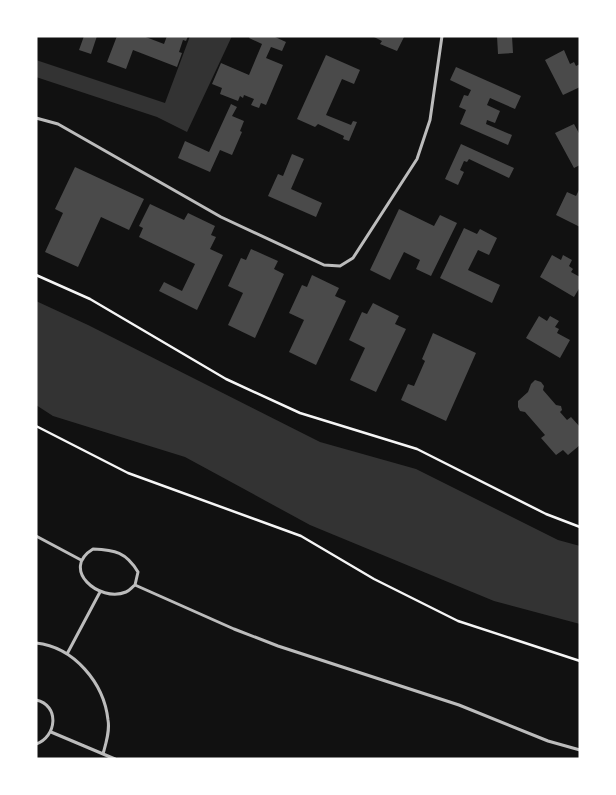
<svg xmlns="http://www.w3.org/2000/svg" width="616" height="795" font-family="'Fira Sans Condensed',sans-serif">
	<style>
		.water { fill: #333 }
		.building { fill: #4a4a4a }
		.lines { fill: none; stroke-linecap: round; stroke-linejoin: round }
		.path { stroke: #f5f5f5; stroke-width: 2.5 }
		.service { stroke: #bcbcbc; stroke-width: 3 }
	</style>
	<rect width="100%" height="100%" fill="#111"/>
	<path class="water" d="M190,36H232L187,132L157,117L36,77V60L165,103Z
		M36,301L88,325L320,442L416,469L558,540L580,546V624L494,601L310,525L185,457L53,416L36,405Z"/>
	<path class="building" d="M84,36H97L91,54L79,50Z
		M117,36H143L164,44L167,36H188L186,41L183,40L179,52L182,53L177,67L133,50L126,69L107,62Z
		M250,36H273L286,42L282,51L271,47L266,58L283,65L266,105L261,103L259,108L251,105L254,99L244,95L243,98L240,96L238,101L220,94L222,88L212,84L221,63L249,75L262,44L249,38Z
		M372,36H402L404,37L397,51L380,44L382,41Z
		M497,36H512L513,53L498,54Z
		M564,50L570,64L574,62L576,66L580,64V87L563,95L545,60Z
		M326,55L360,70L354,84L342,79L326,115L351,125L353,121L357,122L349,141L343,139L344,136L318,124L315,127L297,119Z
		M456,67L521,96L515,109L490,98L487,105L500,111L495,123L487,120L486,124L512,135L508,145L460,124L466,110L459,107L464,95L468,96L471,90L450,80Z
		M231,104L237,107L232,116L244,121L240,131L242,132L232,155L220,150L210,172L178,158L185,141L209,152Z
		M574,124L580,135V165L574,168L555,133Z
		M461,144L514,168L509,178L469,159L467,162L464,161L460,170L464,172L458,185L445,179Z
		M292,154L304,159L291,189L322,203L316,217L268,196L278,174L283,176Z
		M75,167L144,199L129,230L101,217L78,267L45,252L63,213L55,209Z
		M580,188V227L556,215L567,192L576,196Z
		M150,204L184,220L188,213L215,226L211,235L216,237L210,249L223,255L197,310L159,291L164,282L182,291L195,264L139,237L143,228L139,226Z
		M399,209L434,226L440,215L457,223L431,276L416,269L420,260L404,252L390,280L370,270Z
		M464,228L477,234L480,229L497,238L489,255L478,250L468,270L500,285L492,303L440,278Z
		M251,249L278,261L274,269L284,274L255,338L228,325L243,293L228,286L241,258L246,260Z
		M552,255L561,260L563,255L572,260L569,266L573,269L571,272L580,277V287L574,297L540,277Z
		M312,275L339,288L335,296L346,301L316,365L289,352L304,320L289,313L302,285L307,287Z
		M373,303L399,316L395,324L406,329L376,392L350,380L365,348L349,340L362,312L367,314Z
		M539,316L547,321L550,316L559,321L555,327L559,329L557,333L570,340L560,358L526,338Z
		M433,333L476,353L446,421L401,400L408,384L414,386L425,361L422,359Z
		M535,380L541,382L544,386L543,390L556,405L561,406L562,410L560,412L567,420L571,417L580,427V445L568,455L563,450L556,455L541,438L545,435L525,412L520,411L518,407V401L528,392L531,384Z"/>
	<g class="lines">
		<path class="path" d="M36,275L90,299L226,379L300,413L417,449L546,514L580,527
			M36,426L128,473L301,536L374,579L458,621L580,661"/>
		<path class="service" d="M36,118L58,124L221,217L324,265L340,266L353,258L417,159L430,120L442,36
			M36,536L81,560
			M93,549C115,550 126,552 138,572L135,585C132,587 129,591 126,592C99,603 60,569 93,549Z
			M135,585L234,629L278,646L459,705L548,741L580,750
			M36,643C74,647 104,683 108,720C110,731 106,743 103,754
			M67,654L100,592
			M36,700C60,705 57,737 36,744
			M51,732L115,759"/>
	</g>
	<rect width="616" height="795" fill="none" stroke="#ffffff" stroke-width="75"/>
</svg>
